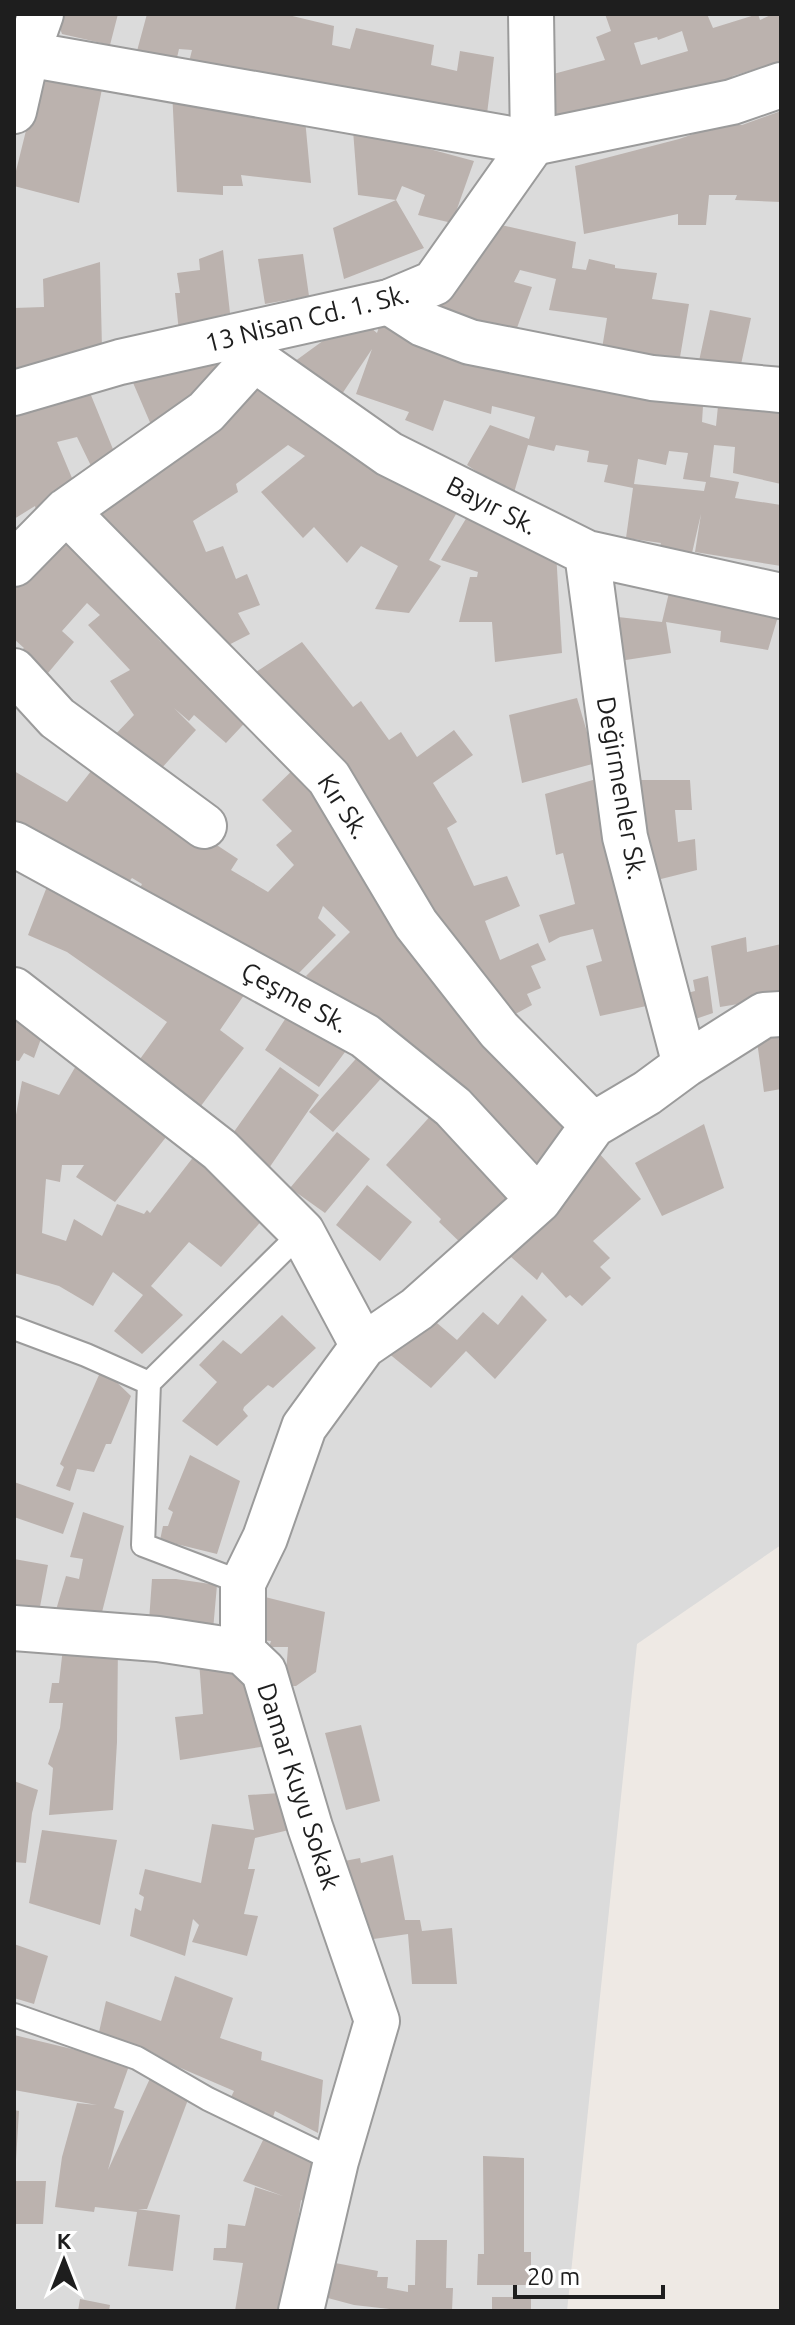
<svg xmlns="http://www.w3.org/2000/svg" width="795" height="2325" font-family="Ubuntu,sans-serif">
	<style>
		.residential { fill: #dbdbdb }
		.building { fill: #bbb2ae; fill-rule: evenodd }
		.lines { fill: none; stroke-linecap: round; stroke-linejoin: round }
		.service-casing { stroke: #9b9b9b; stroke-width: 26 }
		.minor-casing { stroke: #9b9b9b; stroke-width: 48 }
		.tertiary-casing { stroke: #9b9b9b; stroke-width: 48 }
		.service { stroke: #fff; stroke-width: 22 }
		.minor { stroke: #fff; stroke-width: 44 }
		.tertiary { stroke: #fff; stroke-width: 44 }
		.labels { text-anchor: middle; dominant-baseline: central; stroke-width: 7; stroke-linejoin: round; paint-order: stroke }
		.street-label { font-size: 26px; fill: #1e1e1e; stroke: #fff }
	</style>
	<rect width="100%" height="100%" fill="#eee9e4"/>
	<path class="residential" d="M14,14H781V1545L637,1644L567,2311H14Z"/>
	<path class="building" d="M59,14H118L110,45L62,34L57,20Z
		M147,14H284L334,26L332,45L350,49L356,28L434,45L431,65L457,71L460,51L494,57L485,130L189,62L192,50L179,49L176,62L137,51Z
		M605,14H707L713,28L758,14L760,20L773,14H781V61L733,76L720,88L534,127L535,79L605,60L596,37L611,31ZM682,31L688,51L641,65L634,43L657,37L658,40Z
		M43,62L104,79L79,203L14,186V179Z
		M172,90L305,119L311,183L241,175L243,186H223V195L177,192Z
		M781,111V202L735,200L737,195H709L706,225H678V214L584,234L575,166L679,139L714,127V125H742Z
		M353,130L425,141L422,147L474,161L452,223L418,215L425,195L402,186L396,200L358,195Z
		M396,200L424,248L344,279L333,228Z
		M492,223L576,242L572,268L586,270L589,259L615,265V268L657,273L652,299L689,304L678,369L600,361L607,318L549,310L556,279L520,270L514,282L532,287L514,336L433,321L443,293L452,296Z
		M223,250L230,313L210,318L212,324L179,332L175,293H180L177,273L200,270L199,259Z
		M303,254L309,296L265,304L258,259Z
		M100,262L102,349L14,370V308L44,307L43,279Z
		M710,310L751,318L737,383L696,375Z
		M357,316L377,333L381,321L650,397L703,406L702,422L716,426L718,406L781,413V484L733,473L735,447L714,445L710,477L739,482L735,498L781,505V566L695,552L701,514L692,553L659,549L661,543L626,538L633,488L604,482L608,465L587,462L589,451L556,445L554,451L528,445L513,496L467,465L490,425L529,439L535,417L492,406L491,414L444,400L433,431L405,420L409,412L356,394L372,349L336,403L287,367ZM669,451L688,453L683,479L706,482L704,491L634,484L638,459L666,465Z
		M210,349L227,375L155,434L128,371Z
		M245,377L462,504L429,560L441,566L409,613L375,609L398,566L361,546L347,563L314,527L303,538L261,492L305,456L288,445L236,484L238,492L193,521L206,552L223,546L236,579L247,574L260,605L238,613L250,634L213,653L85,512Z
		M86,383L117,459L93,470L77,437L57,442L77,490L36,510L35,506L14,519V402Z
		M470,512L556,552L562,653L495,662L492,622H459L470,577H477L478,572L441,560Z
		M59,527L142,613L139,617L161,642L163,639L255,712L226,743L194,715L189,721L174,708L196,730L151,780L110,740L134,715L110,681L130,670L88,625L100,615L87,603L62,631L74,642L48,673L43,676L21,650L24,648L14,639V579Z
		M672,580L779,613L768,650L720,642L721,631L666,622L671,653L613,662L618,617L662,622Z
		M302,642L353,707L361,701L389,740L401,732L417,757L454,730L473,755L433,783L457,822L447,828L474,886L507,876L520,906L485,921L500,960L538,943L546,960L531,966L541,988L527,994L532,1005L506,1019L245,679Z
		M577,698L596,763L522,783L509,715Z
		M102,757L203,836L238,859L231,870L268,892L294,865L276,845L292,831L262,800L302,761L572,1118L534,1171L372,1030L306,976L350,932L323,906L318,918L336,935L298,974L207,932L138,892L142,884L132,878L118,895L14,829V771L67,802Z
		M603,777L651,1005L600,1016L586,966L602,961L593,929L560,937L549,943L539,915L575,904L563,853L556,855L545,794Z
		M627,780H690L692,810H675L678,842L695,839L697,870L641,884Z
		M48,884L251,985L220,1030L244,1048L192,1118L132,1070L167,1022L67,952L28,935Z
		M746,937L747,952L781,944V997L720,1007L711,946Z
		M708,976L713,1013L678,1025L671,997L695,991L693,980Z
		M293,1007L351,1044L319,1087L265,1050Z
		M14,1014L42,1036L34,1058L24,1053L19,1061L14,1060Z
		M781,1023V1089L764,1092L755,1027Z
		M361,1053L386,1073L333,1132L309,1112Z
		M77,1064L170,1132L115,1202L76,1177L84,1165H62L60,1182L46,1179L42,1233L66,1241L74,1219L102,1236L117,1204L144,1214L147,1210L150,1213L198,1151L271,1210L221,1267L189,1242L151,1286L183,1315L142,1354L114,1331L143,1295L113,1272L93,1306L59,1286L14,1273V1126L22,1081L59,1095Z
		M280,1067L319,1095L265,1174L226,1143Z
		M434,1112L524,1191L467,1249L439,1222L441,1219L386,1165Z
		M704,1124L724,1188L662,1216L635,1163Z
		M337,1132L370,1159L325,1213L290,1188Z
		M597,1151L641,1199L593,1241L610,1258L600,1267L611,1278L582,1306L570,1295L566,1298L542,1272L537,1280L502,1249Z
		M367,1185L412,1222L380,1261L336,1225Z
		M522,1295L547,1320L495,1379L466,1351L431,1388L382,1348L424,1312L457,1340L483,1312L498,1325Z
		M282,1315L316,1348L273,1388L268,1385L244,1407L243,1410L248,1416L217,1446L182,1421L217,1382L199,1365L223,1340L241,1354Z
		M102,1368L131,1396L111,1444H106L94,1472L77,1469L70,1491L56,1486L64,1467L60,1464Z
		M190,1455L240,1481L217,1554L160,1540L163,1526H168L173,1512L168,1509Z
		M14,1482L74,1503L63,1534L14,1517Z
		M83,1512L124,1526L101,1616L56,1610L66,1576L79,1579L83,1559L70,1557Z
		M14,1559L48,1565L39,1612L14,1611Z
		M152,1579H176L217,1585L213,1630L149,1621Z
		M261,1596L325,1612L316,1672L296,1686H285L288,1647H269L271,1641L250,1639Z
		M64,1639L118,1643L117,1742L113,1810L49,1815L53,1768L48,1764L60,1728L63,1703H49L52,1683H59Z
		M199,1661L251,1669L273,1745L180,1760L175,1717L203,1714Z
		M361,1725L380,1801L346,1810L325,1733Z
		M14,1781L38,1790L32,1813L26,1863L14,1862Z
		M280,1793L289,1830L255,1838L248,1869H255L244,1914L258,1916L247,1956L192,1942L199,1925L193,1919L185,1956L130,1936L135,1908L141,1911L144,1897L139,1894L145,1869L201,1883L212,1824L254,1830L248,1795Z
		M42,1830L117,1840L100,1925L29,1903Z
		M393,1855L405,1920H420L422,1931L452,1928L457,1984H412L408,1934L353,1942L334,1863L360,1858L361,1863Z
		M14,1944L48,1956L34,2004L14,1998Z
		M175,1976L233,1998L220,2038L262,2052L261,2060L323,2080L318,2133L275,2111L273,2117L231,2097L234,2091L176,2066L152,2052L99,2032L106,2001L161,2021Z
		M14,2035L130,2063L114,2108L124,2111L108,2170L152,2074L189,2097L147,2209H138L180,2215L173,2271L128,2266L137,2212L95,2207L94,2212L55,2207L62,2157L77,2103L97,2105L14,2090Z
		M14,2110L19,2111L16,2160H14Z
		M265,2136L312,2162L303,2201L301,2200L284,2311H235L243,2263L213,2260L214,2248H226L228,2224L245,2226L255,2187L283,2196L243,2181Z
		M483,2156L524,2158V2252H531V2285H477L478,2254H484Z
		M14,2181H46L43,2224H14Z
		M416,2240H447L446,2288H453L452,2311H407L354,2305L313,2294L319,2260L378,2271L377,2277H388L387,2288L408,2292V2285H415Z
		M492,2297H531V2311H492Z
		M80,2299L110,2305L109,2311H78Z"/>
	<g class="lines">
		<g class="service-casing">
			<path id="service" d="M14,1328L86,1355L149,1383L143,1545L243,1583
				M149,1383L302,1232
				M14,2015L137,2058L208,2099L336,2161"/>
		</g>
		<g class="minor-casing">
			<path id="minor" d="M14,50L27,54L533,143L732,102L781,85
				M14,111L27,54L41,14
				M389,302L423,324L470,342L652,378L781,390
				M246,335L254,359L389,454L587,553L781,596
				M66,511L329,778L416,924L499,1030L593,1125
				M587,553L625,837L685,1065
				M14,564L66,511L206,412L254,359
				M14,671L57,718L204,826
				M14,844L365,1036L453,1107L539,1200
				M14,990L220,1150L302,1232L363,1346
				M14,1628L158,1639L243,1652
				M301,2311L336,2161L377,2021L310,1827L264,1672L243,1652V1583L265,1538L304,1427L363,1346L417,1309L539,1200L593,1125L647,1093L685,1065L764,1015L781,1014"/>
		</g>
		<g class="tertiary-casing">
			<path id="tertiary" d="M14,393L120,362L389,302L434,283L533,143L531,14"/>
		</g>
		<use href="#service" class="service"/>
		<use href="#minor" class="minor"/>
		<use href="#tertiary" class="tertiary"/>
	</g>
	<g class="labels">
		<g class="street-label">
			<text transform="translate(307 318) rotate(-14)">13 Nisan Cd. 1. Sk.</text>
			<text transform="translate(492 505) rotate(27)">Bayır Sk.</text>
			<text transform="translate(622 788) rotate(80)">Değirmenler Sk.</text>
			<text transform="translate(344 806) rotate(57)">Kır Sk.</text>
			<text transform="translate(295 997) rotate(29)">Çeşme Sk.</text>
			<text transform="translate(299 1786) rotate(72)">Damar Kuyu Sokak</text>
		</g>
	</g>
	<rect width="795" height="2325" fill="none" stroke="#1e1e1e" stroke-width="32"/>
	<g transform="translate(64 2261)" stroke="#ffffff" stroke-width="6" paint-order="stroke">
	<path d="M0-6L14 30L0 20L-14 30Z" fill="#1e1e1e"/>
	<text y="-12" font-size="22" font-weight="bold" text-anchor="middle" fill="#1e1e1e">K</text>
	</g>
	<path d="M515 2285v12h148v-12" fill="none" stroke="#1e1e1e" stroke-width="4"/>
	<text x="527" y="2285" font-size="24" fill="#1e1e1e" stroke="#ffffff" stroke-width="6" paint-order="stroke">20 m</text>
</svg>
